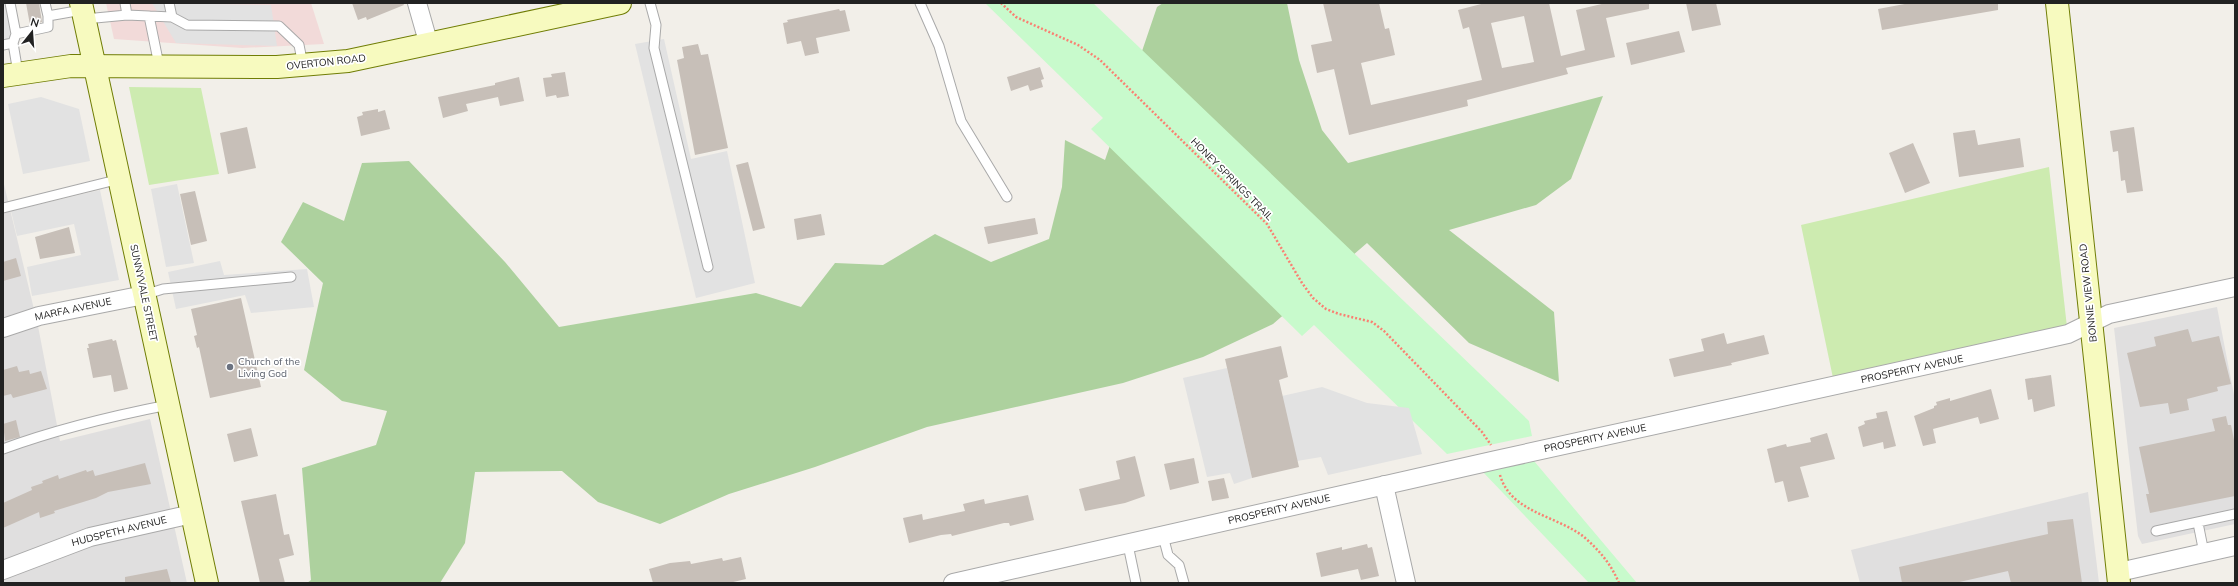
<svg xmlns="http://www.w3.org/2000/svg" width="2238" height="586" font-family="Mulish,sans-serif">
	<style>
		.residential { fill: #e0dfdf }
		.commercial { fill: #f2dad9 }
		.grass { fill: #cdebb0 }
		.forest { fill: #add19e }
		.park { fill: #c8facc }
		.parking { fill: #e2e2e2 }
		.building { fill: #c7bfb8; fill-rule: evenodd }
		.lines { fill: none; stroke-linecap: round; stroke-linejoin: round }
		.lane-casing { stroke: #a9a9a9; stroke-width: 11 }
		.street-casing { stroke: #a9a9a9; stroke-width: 20 }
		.secondary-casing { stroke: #707d05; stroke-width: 24 }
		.path { stroke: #fa8072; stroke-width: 2.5; stroke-dasharray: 2 2; stroke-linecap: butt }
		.lane { stroke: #fff; stroke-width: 9 }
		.street { stroke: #fff; stroke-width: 18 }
		.secondary { stroke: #f7fabf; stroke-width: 22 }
		.worship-dot { fill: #6b7280; stroke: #fff; stroke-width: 1.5 }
		.labels { text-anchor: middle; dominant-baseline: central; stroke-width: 3.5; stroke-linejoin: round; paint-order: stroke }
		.street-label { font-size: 10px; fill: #222; stroke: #fff }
		.worship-label { font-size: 10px; fill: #5b616d; stroke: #fff; text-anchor: start }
	</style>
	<rect width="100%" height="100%" fill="#f2efe9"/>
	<path class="residential" d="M3,180L38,326L60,441L150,419L187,583H3Z
		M2217,307L2235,400V524L2142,544L2138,536L2114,328Z
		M2088,492L2099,583H1860L1851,550Z"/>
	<path class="commercial" d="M106,3H311L324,44L242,48L114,39Z"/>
	<path class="grass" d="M129,87L201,88L219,174L149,185Z
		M2049,167L2067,327L1833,378L1801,225Z"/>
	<path class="forest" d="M1163,3H1287L1299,60L1322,130L1348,163L1603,96L1571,179L1536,205L1449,230L1554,312L1559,382L1469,343L1367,243L1273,324L1203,357L1123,383L927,427L815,467L729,494L660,524L598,502L562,471L475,472L465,543L440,583H307L311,580L302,468L376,445L387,411L342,401L304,370L323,283L281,242L303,202L344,221L362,163L409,161L505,262L559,327L756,293L801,307L835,263L883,265L935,234L991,262L1049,239L1062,187L1065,140L1105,160L1157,7Z"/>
	<path class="park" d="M985,3H1093L1529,421L1532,436L1447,454L1314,325L1302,336L1091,129L1103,118Z
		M1534,461L1637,583H1589L1482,471Z"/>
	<path class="parking" d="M3,3H6L13,43L3,45Z
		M152,3L271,5L277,46L176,43Z
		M664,39L691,159L727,151L755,283L696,298L635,44Z
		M41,97L79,109L90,161L23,174L8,104Z
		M177,184L194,263L166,267L151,189Z
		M100,190L119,280L32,296L27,267L81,255L74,224L17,236L11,211Z
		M220,261L224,275L307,269L314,307L251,313L245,295L176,309L168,272Z
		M1227,368L1252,478L1234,484L1230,473L1207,477L1183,378Z
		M1322,387L1367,403L1409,408L1422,454L1328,475L1321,457L1297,461L1282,396Z"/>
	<path class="building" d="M26,3H39L42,22L30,25Z
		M352,3H403L404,5L367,20L366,17L358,20Z
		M1323,3H1379L1385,29L1389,28L1395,55L1361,63L1371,105L1482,80L1469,27L1463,29L1458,10L1485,3H1549L1561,56L1585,50L1576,10L1606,3H1649V9L1606,18L1615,57L1566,68L1568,74L1467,100L1468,106L1349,135L1334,69L1317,73L1311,45L1332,41ZM1524,16L1534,62L1502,68L1491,23Z
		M1686,3H1716L1721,25L1692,31Z
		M1910,3H1998V10L1882,30L1878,9Z
		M839,9L840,11L845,10L850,31L816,38L819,53L805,56L801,41L787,44L783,23L788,22L787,20Z
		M1679,31L1685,52L1631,65L1626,43Z
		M698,44L701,55L708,54L728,148L695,155L677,60L684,58L682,47Z
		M1040,67L1044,79L1041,80L1043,87L1030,91L1028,85L1011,91L1007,77Z
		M565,72L569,96L557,98L556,95L546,97L543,78L552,77L551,74Z
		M519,77L524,101L500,106L498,97L466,104L468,111L443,118L438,97L495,85V83Z
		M378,109V112L385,110L390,129L361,136L357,117L363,115L362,112Z
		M247,127L256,168L228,174L220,133Z
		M2134,127L2143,191L2127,193L2125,180L2121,181L2118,151L2113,152L2110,131Z
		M1975,130L1978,145L2020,138L2024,167L1959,177L1953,133Z
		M1913,143L1930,183L1905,193L1889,153Z
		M748,162L765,228L753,231L736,165Z
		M195,191L207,241L191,245L180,194Z
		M821,214L825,235L797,240L794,219Z
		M1035,218L1038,234L988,244L984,227Z
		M69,227L75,253L40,259L35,237Z
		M16,258L21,276L3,281V262Z
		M241,298L261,387L210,398L199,347L197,348L194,336L197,335L191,309Z
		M2188,329L2192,342L2219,336L2231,384L2217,387L2218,391L2187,399L2189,410L2170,414L2168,403L2140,407L2127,353L2156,346L2154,337Z
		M1724,333L1727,344L1764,335L1769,354L1731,363L1732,365L1674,377L1669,359L1704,351L1701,339Z
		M112,339L113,341L116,340L128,389L114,392L111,375L93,378L87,348H89L88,344Z
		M1281,346L1288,377L1279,380L1299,467L1252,478L1225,359Z
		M17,366L19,372L29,370L30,374L41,371L47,389L13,398L11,394L3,396V370Z
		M2051,375L2055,406L2034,412L2032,399L2028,400L2025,379Z
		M1991,389L1999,419L1980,424L1978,417L1933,429L1936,443L1923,446L1914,416L1934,408V406L1937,405L1936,402L1950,398V401Z
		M1887,411L1896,446L1884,449L1883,442L1863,447L1858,427L1865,424L1864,421L1877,418L1876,413Z
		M2226,416L2228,425H2231L2235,445V496L2150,513L2146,494H2149L2139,447L2215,431L2212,419Z
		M16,420L20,437L5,441L3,424Z
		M251,428L258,456L234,462L227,434Z
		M1827,433L1835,459L1800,467L1809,497L1788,502L1783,481L1775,483L1767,449L1786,444L1787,447L1811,442L1810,438Z
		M1135,456L1145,496L1125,503L1085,511L1079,489L1120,479L1116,461Z
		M1194,458L1199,483L1170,490L1164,464Z
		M145,463L151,484L108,492L96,498L54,511L55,513L40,518L39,512L3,528V503L32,490L31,487L43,483L42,481L58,475L59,479L86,470L87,472L93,470L95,476Z
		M1224,478L1229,498L1212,501L1208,481Z
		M276,494L284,535L289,534L294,555L279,559L285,583H260L241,501Z
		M1028,495L1034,520L1010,526L1009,523H1004L952,536L951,534L941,535L909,543L903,518L922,514L923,520L965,511L963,504L984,499L985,504Z
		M2073,519L2082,583H2011L2008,571L1955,583H1902L1899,567L2048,534L2047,522Z
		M1367,544L1368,548L1372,547L1379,576L1361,580L1358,569L1321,577L1316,553L1342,547V550Z
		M741,557L746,579L729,583H653L649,569L670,563L690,561L691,564L722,558L723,561Z
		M167,569L171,583H125V577Z"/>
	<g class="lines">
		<g class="lane-casing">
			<path id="lane" d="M10,3L16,34L13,43
				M45,3L48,16L82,10
				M125,3L127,15L149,16L159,65
				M169,3L172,17L187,25L279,26L299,45L303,65
				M650,3L656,25L654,48L708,267
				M920,3L939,46L961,121L1007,197
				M149,16L172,17
				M85,19L127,15
				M16,34L48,27V16
				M3,45L13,43L18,73
				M3,208L120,179
				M144,295L163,289L291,277
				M3,449C57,429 112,416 168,405
				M2198,523L2204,553
				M2156,531L2235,514
				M1163,536L1168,555L1179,565L1184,583
				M1128,545L1136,583"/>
		</g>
		<g class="street-casing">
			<path id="street" d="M417,3L429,45
				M3,328L39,316L144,295
				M1384,485L1406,583
				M3,570L90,537L192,514
				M2119,572L2235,546
				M953,583L1496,460L2068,334L2109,314L2235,287"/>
		</g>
		<g class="secondary-casing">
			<path id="secondary" d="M81,3L207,583
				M2057,3L2119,583
				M3,76L71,66L277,67L348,61L620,3"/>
		</g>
		<path class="path" d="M1001,3L1016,17L1078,45L1100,60L1267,224L1302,283L1313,298L1326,309L1339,314L1372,322L1384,331L1482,432L1491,445
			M1500,475C1511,513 1556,515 1584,537C1599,550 1611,564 1619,583"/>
		<use href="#lane" class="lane"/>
		<use href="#street" class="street"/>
		<use href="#secondary" class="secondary"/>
	</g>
	<circle class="worship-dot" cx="230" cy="367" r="4"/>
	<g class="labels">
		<g class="street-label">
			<text transform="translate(326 62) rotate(-6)">OVERTON ROAD</text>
			<text transform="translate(1232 179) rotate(45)">HONEY SPRINGS TRAIL</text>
			<text transform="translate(144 293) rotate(78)">SUNNYVALE STREET</text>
			<text transform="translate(2088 293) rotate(-96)">BONNIE VIEW ROAD</text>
			<text transform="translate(73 309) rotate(-12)">MARFA AVENUE</text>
			<text transform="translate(1912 369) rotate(-12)">PROSPERITY AVENUE</text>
			<text transform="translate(1595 438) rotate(-12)">PROSPERITY AVENUE</text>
			<text transform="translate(1279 509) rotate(-13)">PROSPERITY AVENUE</text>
			<text transform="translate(119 531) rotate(-14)">HUDSPETH AVENUE</text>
		</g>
		<g class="worship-label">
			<text x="238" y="361">Church of the<tspan x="238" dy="12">Living God</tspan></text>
		</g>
	</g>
	<rect width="2238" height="586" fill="none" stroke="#222222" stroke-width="8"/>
	<g transform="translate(32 32) rotate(17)" stroke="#ffffff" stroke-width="3" paint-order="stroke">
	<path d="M0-3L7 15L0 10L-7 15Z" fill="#222222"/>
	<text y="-6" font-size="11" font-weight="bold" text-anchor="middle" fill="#222222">N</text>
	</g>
</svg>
